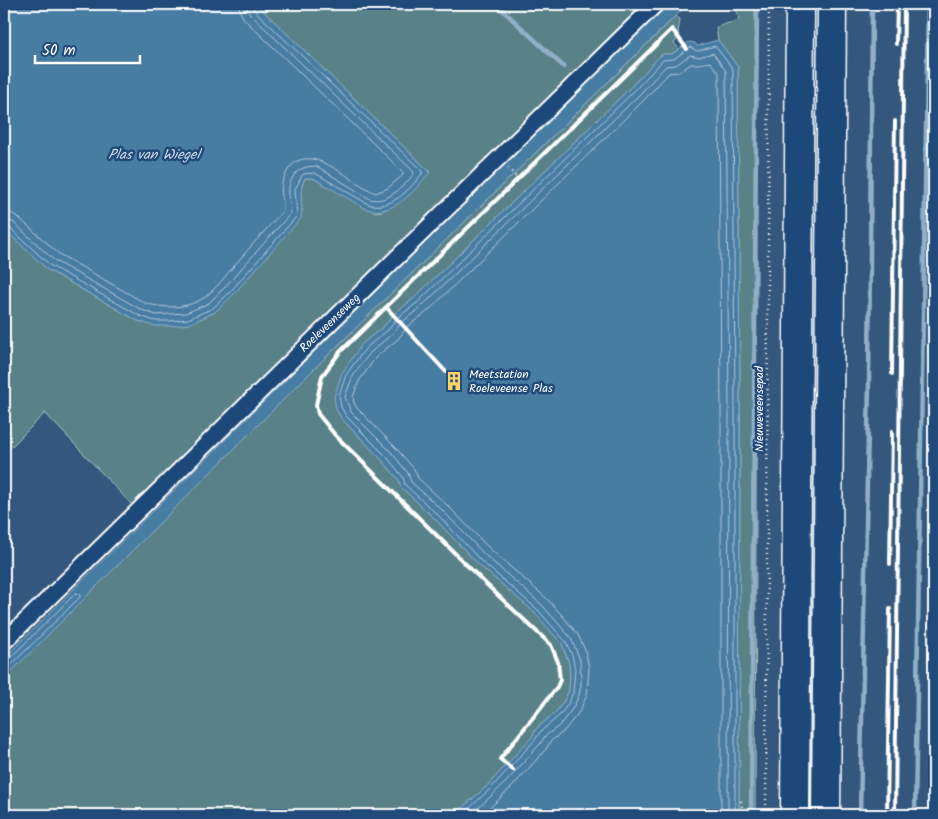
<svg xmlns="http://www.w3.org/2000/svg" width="938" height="819" font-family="Kalam,sans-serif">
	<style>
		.green { fill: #588188; stroke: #acc0c4 }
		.water { fill: #467ba3; stroke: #90b0c8 }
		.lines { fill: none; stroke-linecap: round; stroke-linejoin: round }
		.shore { stroke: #b5cada; stroke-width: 1 }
		.stream { stroke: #90b0c8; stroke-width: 4.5 }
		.street-casing { stroke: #fff; stroke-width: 19 }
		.highway-casing { stroke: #fff; stroke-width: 31 }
		.path { stroke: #fff; stroke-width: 2.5; stroke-dasharray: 1 4; stroke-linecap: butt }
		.street { stroke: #1f4a7a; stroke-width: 15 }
		.highway { stroke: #1f4a7a; stroke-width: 28 }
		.rail { stroke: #fff; stroke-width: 4 }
		.labels { text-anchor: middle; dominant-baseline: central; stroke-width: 5; stroke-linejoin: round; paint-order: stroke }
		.street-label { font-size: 12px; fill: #fff; stroke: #1f4a7a }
		.poi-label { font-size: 12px; fill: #fff; stroke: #1f4a7a; text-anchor: start }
		.water-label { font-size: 14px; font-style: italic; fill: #d1dee8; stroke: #1f4a7a }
	</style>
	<rect width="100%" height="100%" fill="#34587d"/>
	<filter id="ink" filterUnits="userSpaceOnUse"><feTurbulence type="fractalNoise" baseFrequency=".02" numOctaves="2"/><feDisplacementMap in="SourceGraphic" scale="10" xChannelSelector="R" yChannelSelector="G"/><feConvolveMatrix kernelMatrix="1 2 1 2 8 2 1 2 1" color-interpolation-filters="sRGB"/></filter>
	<g filter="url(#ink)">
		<path class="green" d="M256,4H643L133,506L45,413L4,454V229L48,270L138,321L189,324L215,312L302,211L300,190L305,178H313L375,212L383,211L430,172Z
			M735,4H755L757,253L755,815H739L740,412L738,67L718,40L716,27L739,20Z
			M676,16L680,19L677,40L674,43L679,49L672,54H664L660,56L631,87L413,299L393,315L385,325L362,344L336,409L342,419L382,460L399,480L401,487L434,518L478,564L534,612L562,644L569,663L570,676L569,691L564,701L556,712L536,729L532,737L487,786L454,815H4V679L323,360Z"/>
		<path class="water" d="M4,4H256L430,172C414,191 394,217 366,209L313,178H305C297,193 304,202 301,218L232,296L215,312L189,324L172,326H154L138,321L48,270L4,229Z
			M667,4H688L323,360L4,679V658Z
			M718,40L738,67L740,412L739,815H454L487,786L532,737L536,729L556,712L564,701L569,691L570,676L569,663L562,644L534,612L478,564L434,518L401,487L399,480L382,460L342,419L336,409L334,397L342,373L362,344L385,325L393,315L413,299L631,87L660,56L664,54H672L689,42L695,43L697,46Z"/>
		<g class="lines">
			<path class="shore" d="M4,212L11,213L18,217L59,254L145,303C164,309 188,309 205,297C216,289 225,276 234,266C250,247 266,229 283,211C284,202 280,193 282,184C299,127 349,183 376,193L388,188L403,175V172L244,19L240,12L239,4
				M4,219L13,222L55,261L142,310L156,315L186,313L209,303L224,288L291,213C291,205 288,196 289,188C291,173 303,164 318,167L370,199C387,204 404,186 414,174L413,171L250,14L247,9L246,4
				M4,226L9,227L51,266L140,316L155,321H171L188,319L213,308L229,293L297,216L295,189L303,174L315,173L368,204C390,211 409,190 422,174V171L254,10L253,4
				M4,661L9,659L76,593L80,594V597L4,672
				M462,815L490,789L535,740L540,732L560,715L568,704L573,693L575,668L572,655L566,642L537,609L481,561L438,515L405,485L403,477L386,456L346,416L341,407L339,395L346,375L353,365L366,348L389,329L397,318L417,303L635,90L663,60L674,59L690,47L697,51L715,46L733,69L735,412V815
				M471,815L506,782L540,744L545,736L559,726L573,708L579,695L581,685L580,660L571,638L542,605L486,556L442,510L411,482L408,473L391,452L351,412L345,397L352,378L358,368L371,352L393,333L402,322L421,307L639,95L666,66L676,65L690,55L699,57L713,53L726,71L729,412L728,815
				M482,815L512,787L546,749L551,741L564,731L579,712L587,695L589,667L585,650L578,635L561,614L546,598L491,550L447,505L418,478L414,469L396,448L357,408L354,403L353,397L359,381L376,357L398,339L408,326L427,312L644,100L669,73L679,72L691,64H699L710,62L719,73L721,412V815"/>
			<path class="stream" d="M496,4L564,67
				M751,815L757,4
				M860,815L869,382L872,4
				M915,815L928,4"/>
			<g class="street-casing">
				<path id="street" d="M4,642L656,4"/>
			</g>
			<g class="highway-casing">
				<path id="highway" d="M795,815L800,4
					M826,815L832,4"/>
			</g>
			<path class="path" d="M508,168L518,179
				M741,801L743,815
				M766,815L769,4"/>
			<use href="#street" class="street"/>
			<use href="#highway" class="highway"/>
			<path class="rail" d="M896,44L897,4
				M386,307L446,372
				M892,374L895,121
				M890,564L892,431
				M513,770L500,759L557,687L560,680L558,662L551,645L486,584L335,435L318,414L316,405L322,376L340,352L672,29L687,49
				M887,815L890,609
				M895,815L904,4"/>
		</g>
	</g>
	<defs>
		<g id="building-bare" transform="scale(1.5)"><path d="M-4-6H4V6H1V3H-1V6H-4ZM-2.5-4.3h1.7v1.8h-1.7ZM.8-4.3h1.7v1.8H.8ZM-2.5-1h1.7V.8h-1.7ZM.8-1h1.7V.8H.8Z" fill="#ffd166" stroke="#1f4a7a" stroke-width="2.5" paint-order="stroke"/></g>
	</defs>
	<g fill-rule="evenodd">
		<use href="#building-bare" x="454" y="381"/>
	</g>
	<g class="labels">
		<g class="street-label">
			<text transform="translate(330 323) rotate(-44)">Roeleveenseweg</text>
			<text transform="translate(759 409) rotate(-90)">Nieuweveensepad</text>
		</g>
		<g class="poi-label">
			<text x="469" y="374">Meetstation<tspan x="469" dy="14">Roeleveense Plas</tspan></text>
		</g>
		<g class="water-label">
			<text x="154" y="155">Plas van Wiegel</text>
		</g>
	</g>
	<rect width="938" height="819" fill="none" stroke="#1f4a7a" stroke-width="20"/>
	<rect x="10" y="10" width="918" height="799" fill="none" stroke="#fff" stroke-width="2" filter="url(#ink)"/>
	<path d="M35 55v8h105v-8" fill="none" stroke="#ffffff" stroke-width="2.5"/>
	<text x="42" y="55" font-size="15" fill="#ffffff" stroke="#1f4a7a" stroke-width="4" paint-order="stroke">50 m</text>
</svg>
